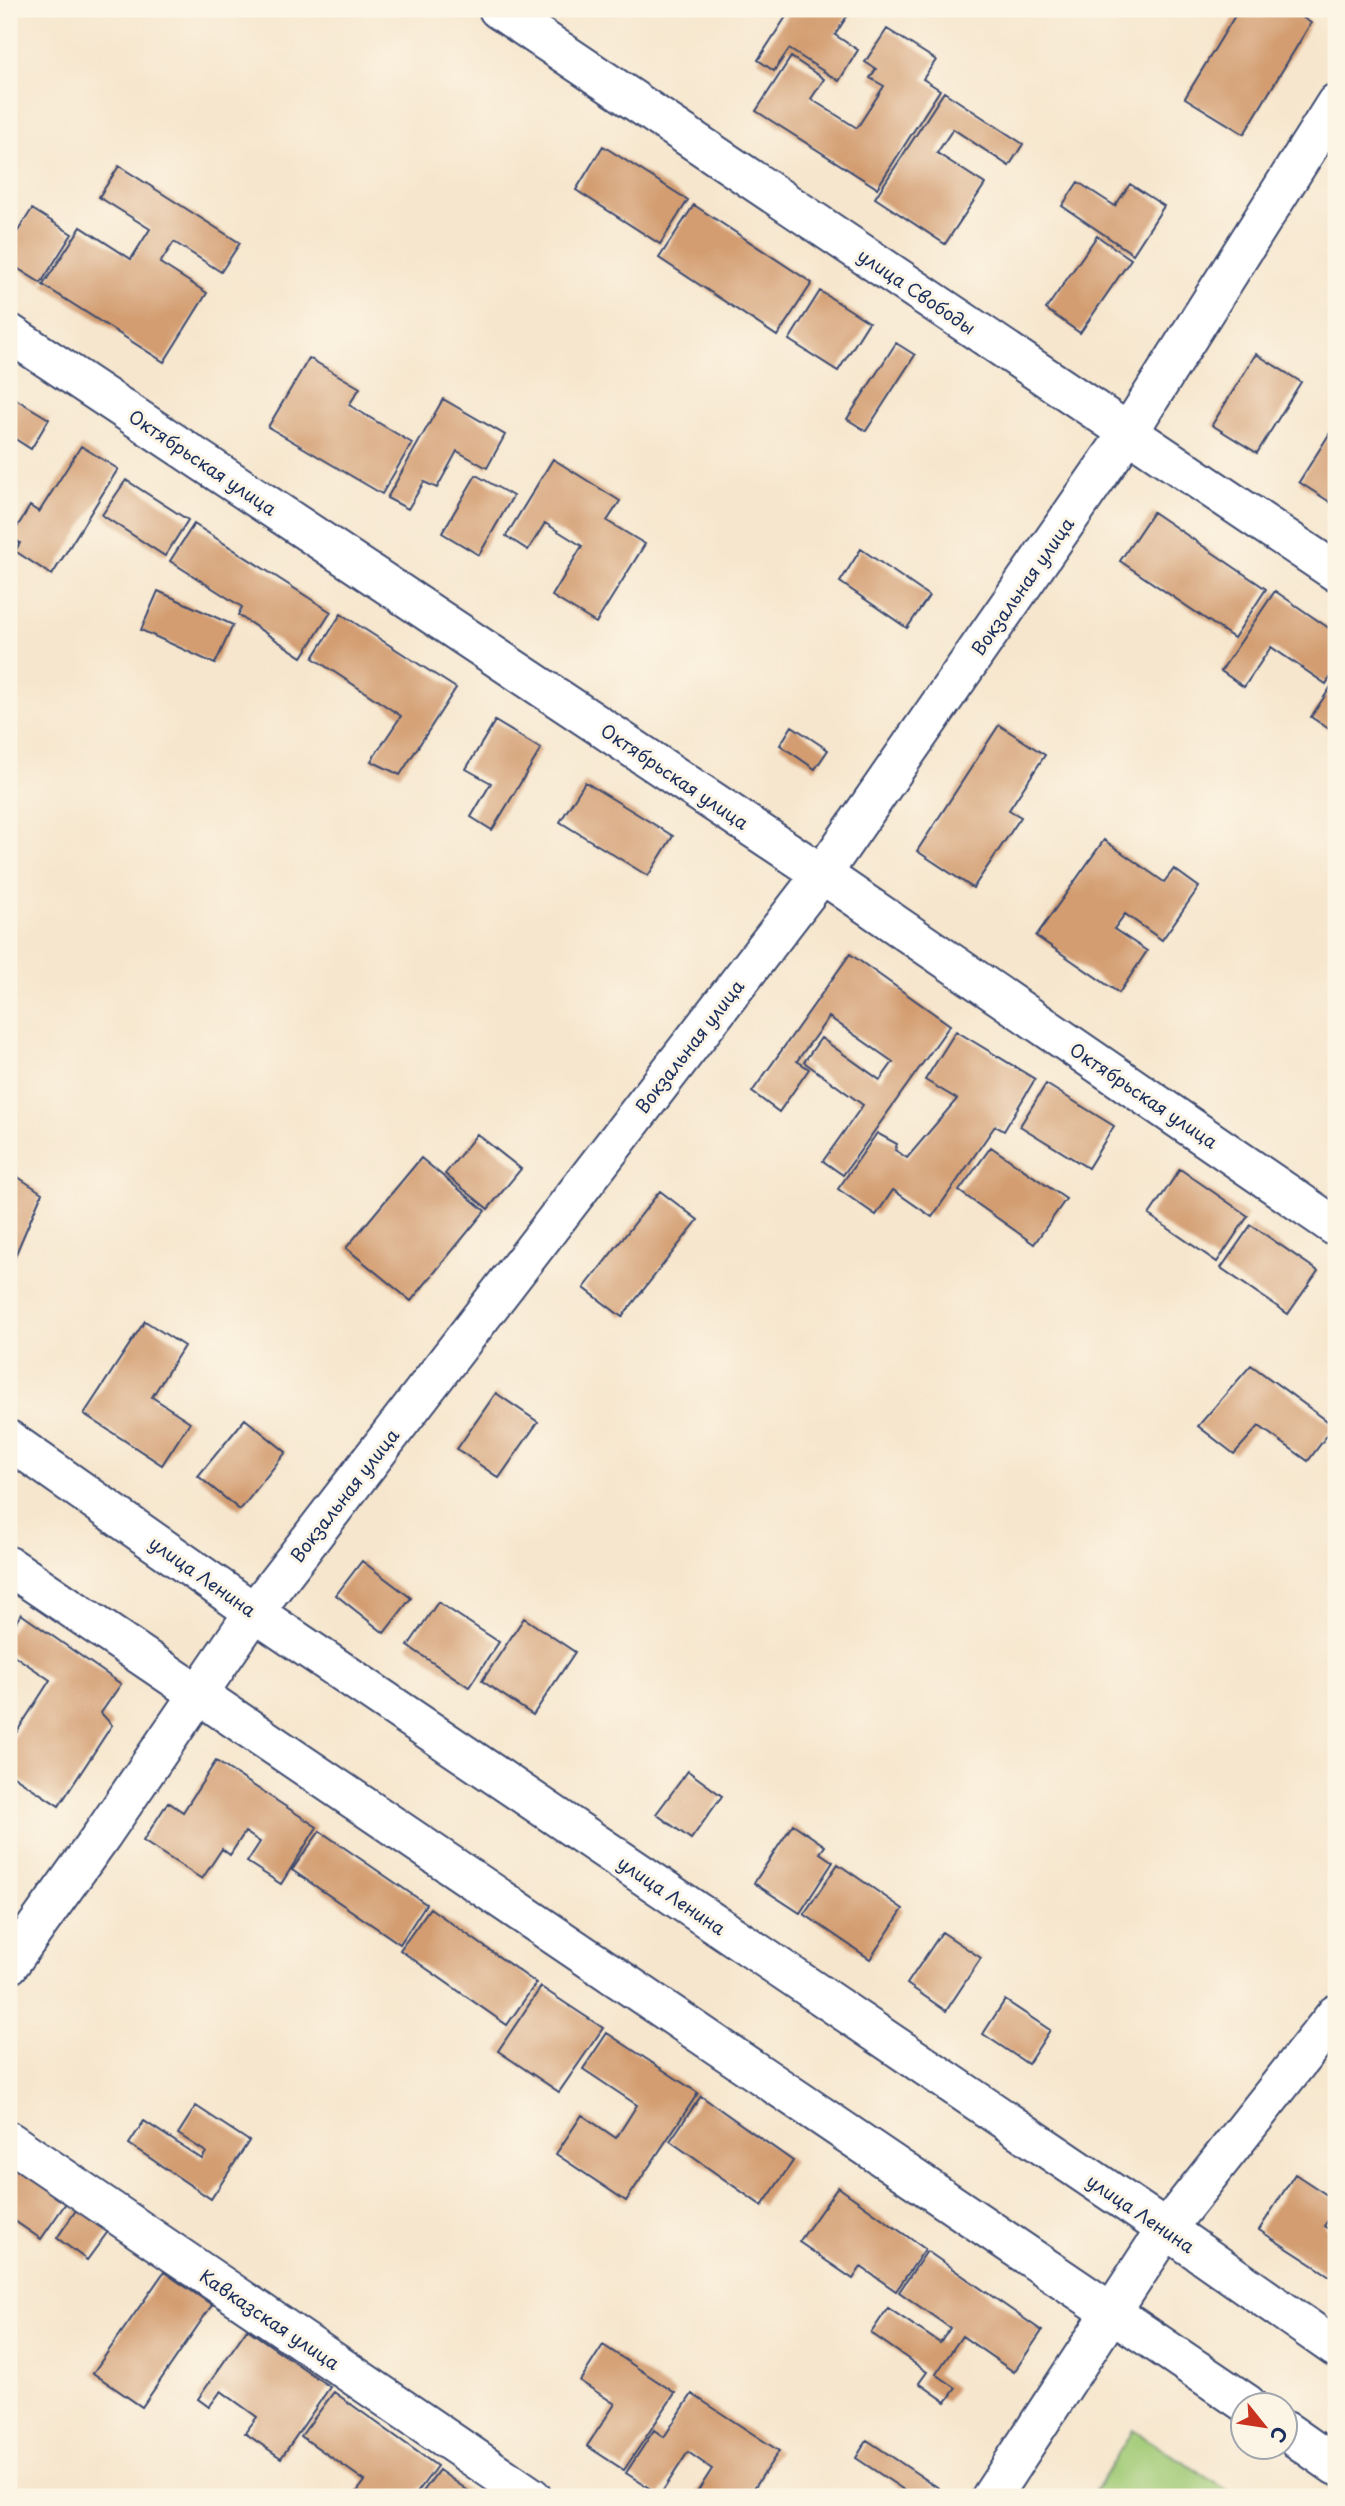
<svg xmlns="http://www.w3.org/2000/svg" width="1345" height="2506" font-family="'Playpen Sans',sans-serif">
	<style>
		.green { fill: #a0ca76; stroke: #5e7c6a; stroke-width: 2 }
		.building { fill: #d39d71 }
		.lines { fill: none; stroke-linecap: round; stroke-linejoin: round }
		.minor-casing { stroke: #3c4a6f; stroke-width: 42 }
		.tertiary-casing { stroke: #3c4a6f; stroke-width: 42 }
		.minor { stroke: #fff; stroke-width: 38 }
		.tertiary { stroke: #fff; stroke-width: 38 }
		.labels { text-anchor: middle; dominant-baseline: central; stroke-width: 6; stroke-linejoin: round; paint-order: stroke }
		.street-label { font-size: 18px; fill: #1b2f5e; stroke: #fcf5e5 }
	</style>
	<rect width="100%" height="100%" fill="#fcf5e5"/>
	<filter id="ink" filterUnits="userSpaceOnUse"><feTurbulence type="fractalNoise" baseFrequency=".0143" numOctaves="2"/><feDisplacementMap in="SourceGraphic" scale="14" xChannelSelector="R" yChannelSelector="G"/><feConvolveMatrix kernelMatrix="1 2 1 2 8 2 1 2 1" color-interpolation-filters="sRGB"/></filter>
	<filter id="wash" filterUnits="userSpaceOnUse"><feTurbulence type="fractalNoise" baseFrequency=".00686" numOctaves="4" result="noise"/><feDisplacementMap in="SourceGraphic" scale="28" xChannelSelector="R" yChannelSelector="G"/><feGaussianBlur stdDeviation="1.57" result="paint"/><feColorMatrix in="noise" values="0 0 0 0 0 0 0 0 0 0 0 0 0 0 0 0 0 1.4 0 .05"/><feComposite in="paint" operator="in"/></filter>
	<g filter="url(#wash)">
		<rect width="100%" height="100%" fill="#f6e6cd"/>
		<path class="green" d="M1133,2430L1238,2497H1091Z"/>
		<g id="blocks">
			<path class="building" d="M791,9L851,10L835,35L858,50L839,81L789,49L774,71L758,60Z
				M1239,9H1289L1311,23L1244,134L1185,98Z
				M887,29L936,60L923,79L940,90L877,188L756,111L791,57L824,79L811,99L857,128L884,86L870,78L876,69L865,62Z
				M944,92L1023,144L1009,166L953,129L937,153L985,184L945,244L875,198Z
				M603,146L688,200L660,244L576,190Z
				M119,166L240,243L221,272L174,242L160,263L207,293L164,362L43,285L81,227L131,259L150,229L99,197Z
				M1078,182L1115,206L1130,184L1164,206L1133,254L1062,206Z
				M694,205L812,283L777,336L659,258Z
				M32,209L72,234L41,283L9,263V245Z
				M1097,236L1131,259L1080,333L1046,309Z
				M820,291L869,322L838,371L789,340Z
				M896,343L915,355L866,431L847,419Z
				M1256,354L1301,382L1257,453L1212,425Z
				M309,358L360,388L349,405L412,443L382,494L268,427Z
				M9,395L49,419L31,449L9,435Z
				M443,399L505,435L487,468L457,451L437,488L424,482L408,509L387,498Z
				M1330,433L1336,437V506L1299,482Z
				M81,446L118,469L52,575L15,551L20,543L11,537L30,506L39,512Z
				M553,459L620,501L607,521L645,544L596,623L552,596L582,546L545,523L528,550L506,536Z
				M476,475L513,496L479,555L442,533Z
				M126,480L188,520L165,556L102,515Z
				M1153,512L1266,589L1234,638L1120,561Z
				M194,524L331,612L302,657L238,615L242,607L170,561Z
				M861,549L929,596L907,628L840,582Z
				M158,591L233,625L215,664L141,630Z
				M1275,591L1336,633V669L1326,684L1271,647L1244,687L1221,671Z
				M341,614L456,688L400,775L371,761L401,716L313,658Z
				M1336,679V732L1335,733L1311,717Z
				M495,721L541,749L492,830L471,817L491,783L466,769Z
				M999,725L1045,755L1009,810L1021,817L973,888L917,851Z
				M792,726L828,750L815,769L780,745Z
				M585,782L673,836L648,876L560,822Z
				M1104,840L1164,882L1174,869L1199,887L1162,940L1125,914L1114,929L1147,951L1119,993L1036,936Z
				M850,954L950,1025L843,1175L823,1161L863,1105L804,1062L821,1038L880,1080L893,1062L829,1017L797,1061L809,1069L779,1112L752,1092Z
				M956,1031L1035,1079L1004,1131L995,1126L932,1217L893,1190L876,1215L838,1189L877,1133L897,1144L895,1150L907,1158L957,1099L925,1080Z
				M1046,1084L1114,1126L1088,1168L1020,1126Z
				M477,1134L521,1169L488,1209L445,1174Z
				M991,1147L1066,1199L1034,1244L959,1191Z
				M421,1158L485,1211L411,1301L346,1248Z
				M1180,1169L1248,1216L1217,1262L1149,1215Z
				M9,1171L42,1193L9,1270Z
				M660,1191L698,1220L622,1317L584,1288Z
				M1251,1225L1318,1271L1288,1314L1221,1268Z
				M145,1321L184,1346L152,1397L190,1422L162,1465L84,1414Z
				M1251,1365L1334,1426L1308,1461L1259,1426L1234,1454L1198,1426Z
				M496,1393L538,1422L499,1478L457,1449Z
				M245,1419L286,1452L240,1510L198,1476Z
				M362,1561L411,1598L384,1633L336,1595Z
				M438,1602L499,1642L469,1687L408,1646Z
				M21,1614L121,1684L101,1713L112,1725L59,1806L9,1773V1744L50,1680L9,1652V1633Z
				M524,1618L575,1652L533,1715L482,1681Z
				M216,1761L317,1827L281,1884L247,1862L260,1842L245,1832L230,1855L222,1849L202,1879L143,1841L168,1802L183,1812Z
				M688,1771L722,1796L691,1839L656,1814Z
				M793,1824L825,1846L820,1853L833,1862L800,1913L754,1883Z
				M320,1831L426,1904L400,1944L292,1870Z
				M838,1864L903,1909L870,1959L804,1914Z
				M430,1908L536,1983L507,2025L400,1950Z
				M942,1932L981,1958L946,2011L907,1984Z
				M541,1987L603,2028L559,2092L498,2051Z
				M1005,2000L1050,2030L1028,2064L983,2034Z
				M607,2033L698,2093L626,2201L556,2154L582,2115L616,2138L637,2105L583,2069Z
				M701,2096L793,2161L762,2206L670,2141Z
				M196,2106L249,2141L211,2199L129,2144L144,2121L202,2159L206,2152L178,2134Z
				M9,2158L68,2200L41,2239L9,2217Z
				M1295,2174L1336,2201V2209L1324,2226L1336,2234V2280L1259,2230Z
				M838,2187L925,2249L896,2291L861,2267L853,2279L799,2242Z
				M81,2203L112,2226L87,2260L57,2238Z
				M927,2251L1042,2331L1014,2372L962,2336L936,2374L956,2388L946,2402L919,2383L927,2372L871,2333L888,2308L940,2343L950,2328L899,2292Z
				M164,2272L212,2305L142,2407L93,2373Z
				M247,2329L330,2387L281,2458L245,2433L257,2417L221,2391L209,2407L198,2399Z
				M603,2345L675,2393L624,2470L587,2446L615,2404L580,2381Z
				M334,2392L437,2466L414,2497H353L365,2481L301,2436Z
				M692,2394L779,2451L748,2497H694L712,2469L688,2452L660,2495L626,2473L654,2430L664,2437Z
				M867,2440L952,2497H904L907,2492L856,2458Z
				M439,2470L477,2497H419Z"/>
		</g>
	</g>
	<g filter="url(#ink)">
		<use href="#blocks" fill-opacity="0" stroke="#3c4a6f" stroke-width="2"/>
		<g class="lines">
			<g class="minor-casing">
				<path id="minor" d="M498,9L1336,572
					M9,333L822,874L1336,1227
					M9,1965L102,1835L254,1612L822,874L1128,433L1336,103
					M9,2141L532,2497
					M991,2497L1166,2229L1336,2014"/>
			</g>
			<g class="tertiary-casing">
				<path id="tertiary" d="M9,1440L254,1612L1166,2229L1336,2348
					M9,1566L1247,2404
					M1286,2431L1336,2466"/>
			</g>
			<use href="#minor" class="minor"/>
			<use href="#tertiary" class="tertiary"/>
		</g>
	</g>
	<g class="labels">
		<g class="street-label">
			<text transform="translate(917 291) rotate(34)">улица Свободы</text>
			<text transform="translate(203 462) rotate(34)">Октябрьская улица</text>
			<text transform="translate(1022 586) rotate(-55)">Вокзальная улица</text>
			<text transform="translate(675 776) rotate(34)">Октябрьская улица</text>
			<text transform="translate(689 1046) rotate(-52)">Вокзальная улица</text>
			<text transform="translate(1144 1095) rotate(34)">Октябрьская улица</text>
			<text transform="translate(344 1495) rotate(-52)">Вокзальная улица</text>
			<text transform="translate(203 1576) rotate(35)">улица Ленина</text>
			<text transform="translate(672 1895) rotate(34)">улица Ленина</text>
			<text transform="translate(1141 2213) rotate(34)">улица Ленина</text>
			<text transform="translate(270 2319) rotate(34)">Кавказская улица</text>
		</g>
	</g>
	<rect width="1345" height="2506" fill="none" stroke="#fcf5e5" stroke-width="35"/>
	<g transform="translate(1264 2426) rotate(120)"><circle r="33" fill="#fcf5e5" stroke="#a2a6af" stroke-width="2"/>
	<path d="M0-5L12 26L0 18L-12 26Z" fill="#c8321e"/>
	<text y="-10" font-size="19" font-weight="bold" text-anchor="middle" fill="#1b2f5e">С</text>
	</g>
</svg>
